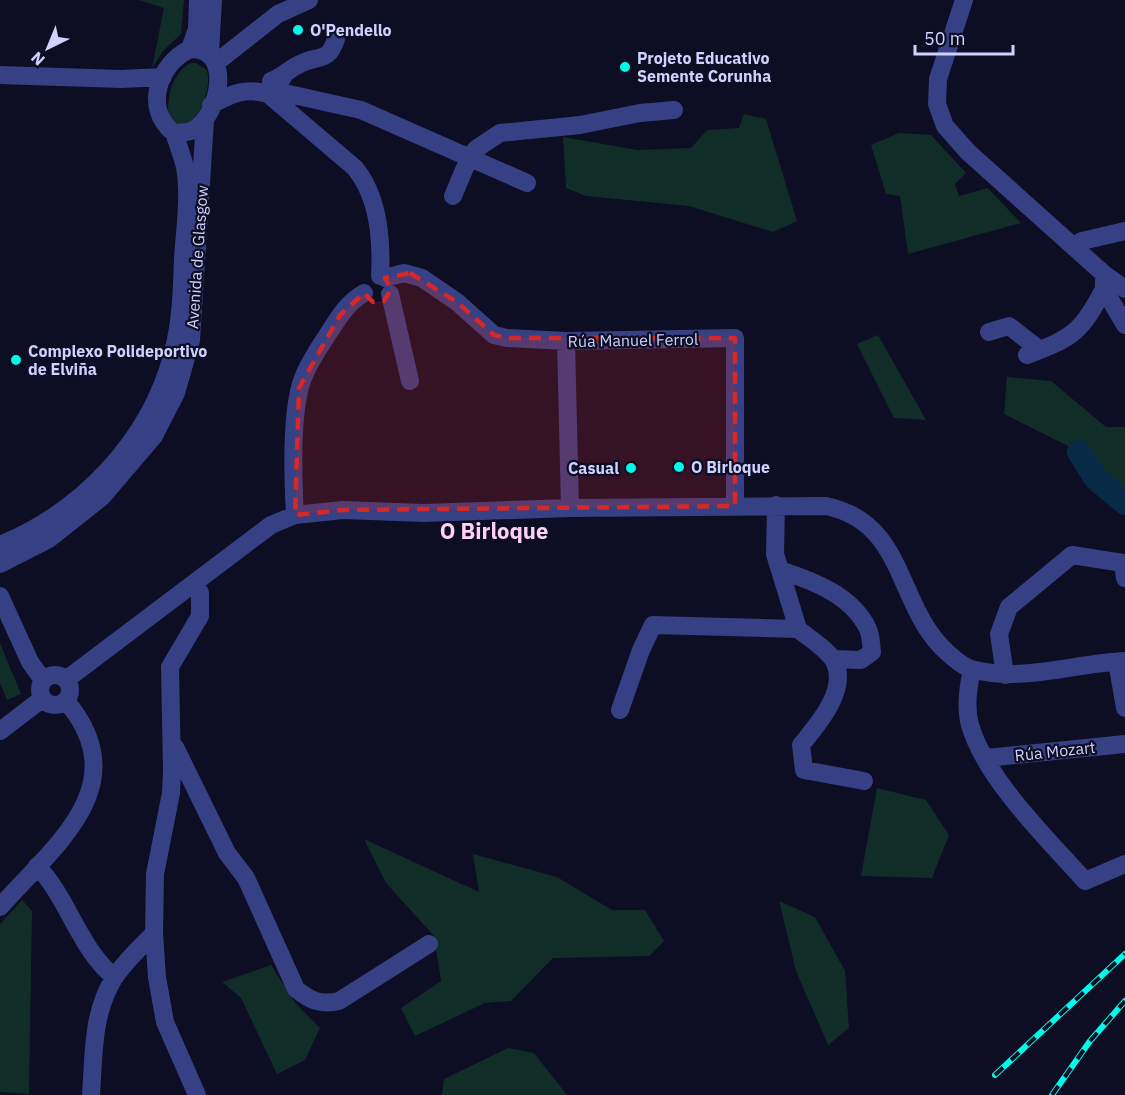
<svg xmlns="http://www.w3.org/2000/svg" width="1125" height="1095" font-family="'IBM Plex Sans',sans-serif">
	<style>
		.green { fill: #102e27 }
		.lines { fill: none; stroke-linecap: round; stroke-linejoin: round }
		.river { stroke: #092a46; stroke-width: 24 }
		.minor { stroke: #364084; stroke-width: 18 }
		.rail-casing { stroke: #00fae9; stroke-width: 6 }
		.rail { stroke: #0d0d23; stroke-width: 4; stroke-dasharray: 11; stroke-linecap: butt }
		.marked { fill: #d62828; fill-opacity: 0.2; stroke: #d62828; stroke-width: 4.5; stroke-dasharray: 12 8; stroke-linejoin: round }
		.poi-dot { fill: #00fae9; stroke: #0d0d23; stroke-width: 2 }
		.labels { text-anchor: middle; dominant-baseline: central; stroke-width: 4.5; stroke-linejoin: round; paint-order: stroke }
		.poi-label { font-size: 16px; font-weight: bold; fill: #cfd2ff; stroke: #0d0d23; text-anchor: start }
		.street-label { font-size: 16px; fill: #cfd2ff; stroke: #0d0d23 }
		.district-label { font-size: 22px; font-weight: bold; fill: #ffd1f6; stroke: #0d0d23 }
	</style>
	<rect width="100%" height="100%" fill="#0d0d23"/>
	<path class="green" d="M139,0H184L181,34L164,50L152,68L164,8Z
		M191,63H196L206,69C213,81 202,118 187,123C180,126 176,123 169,120C166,102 171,72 191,63Z
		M744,114L766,119L797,221L773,232L689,206L586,196L566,188L563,137L637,150L691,148L707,130L739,128Z
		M899,133L931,135L966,173L955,184L959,196L988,188L1021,223L908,254L900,196L886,194L871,145Z
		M878,335L926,420L894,418L857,344Z
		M1007,377L1051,381L1106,427H1125V502L1097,477L1082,453L1004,414Z
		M0,643L21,694L7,700L0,683Z
		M877,788L926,800L949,835L932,878L861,876Z
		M364,839L479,892L473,854L557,877L612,910H645L664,941L649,956L553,958L511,1001L485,1003L415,1036L401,1008L441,981L434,936L386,883Z
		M22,900L32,911L29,1094L0,1092V924Z
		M779,901L815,917L845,971L849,1028L828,1045L796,971Z
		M271,965L296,1004L320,1028L305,1060L277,1074L241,998L222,982Z
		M508,1048L534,1053L567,1095H442L444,1079Z"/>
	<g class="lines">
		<path class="river" d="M1079,452L1096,479L1125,503"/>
		<path class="minor" d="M964,0L938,79L937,104L945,126L968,152L1104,274L1125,289
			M190,49C234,47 220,116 193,130C188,133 180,132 174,133C143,109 158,64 190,49Z
			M190,49L197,29L198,0
			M210,53L213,0
			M217,62L278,14L309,0
			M0,75L121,79L163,77
			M283,77L277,86L278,100L289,94L361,110L527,183
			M271,81C282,77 289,69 300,64C318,54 328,64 336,39
			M211,105C231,94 245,87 268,94L355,168C379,197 382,239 380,276
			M453,196L469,158L476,149L500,133L580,125L640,113L674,110
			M1074,246L1082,241L1125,231
			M385,278L404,273L422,278L457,302L494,335L507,338L566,341L735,338V506
			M1104,279V289L1125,325
			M390,294L410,381
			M989,332L1009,326L1040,350
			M566,341L570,508
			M1027,355C1074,337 1080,333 1104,289
			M295,515C293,479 290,411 303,378C309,362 319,348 328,334C339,317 347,303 364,293
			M0,545C83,511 150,440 173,353C181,322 182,290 183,258C185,229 190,196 185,167C182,156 178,144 174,133
			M0,564L49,539L102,497L154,436L176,393L191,340L205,120
			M780,570C813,581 852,595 868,629C871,635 871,645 872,652L861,660L833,659
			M194,583L200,593V616L170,667L172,770L171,793L155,874L154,933L157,977L165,1022L197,1095
			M0,596L30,662L43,680
			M798,629C809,638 827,649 834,661C849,689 818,724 801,745L804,770L864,781
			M1117,662L1125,708
			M972,670C968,687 965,707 970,725C986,780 1048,839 1085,881L1125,864
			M40 690a15 15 0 1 1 30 0a15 15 0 1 1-30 0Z
			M1005,675L999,634L1009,607L1072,555L1123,563L1125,578
			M67,679L271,525L295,515L343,510L424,513L570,508L826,506C908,523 895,608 949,654C957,661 965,668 975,670C1024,682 1076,663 1125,661
			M620,710L641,650L653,625L798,629L775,554L776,505
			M0,731L42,699
			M175,747L227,853L246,878L296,989C311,1001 320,1005 339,1001L429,944
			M986,758L1125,744
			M37,866C67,896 82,954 115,977
			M0,907C55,845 137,785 66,701
			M91,1095C94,1054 92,1014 114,978C125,961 141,947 154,933"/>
		<g class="rail-casing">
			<path id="rail" d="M995,1075L1125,954
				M1052,1095L1090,1041L1125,1001"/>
		</g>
		<use href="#rail" class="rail"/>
	</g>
	<path class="marked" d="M410,273L457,302L494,335L507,338H735V506L343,510L295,515L299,388L340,315L364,293L373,302L384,301L391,289L385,278Z"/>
	<g class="poi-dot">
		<circle cx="298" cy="30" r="6"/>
		<circle cx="625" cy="67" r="6"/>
		<circle cx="16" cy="360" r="6"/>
		<circle cx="679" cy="467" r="6"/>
		<circle cx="631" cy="468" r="6"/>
	</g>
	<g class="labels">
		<g class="poi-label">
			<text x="310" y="30">O'Pendello</text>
			<text x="637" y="58">Projeto Educativo<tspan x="637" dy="18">Semente Corunha</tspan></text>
			<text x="28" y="351">Complexo Polideportivo<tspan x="28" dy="18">de Elviña</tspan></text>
			<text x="691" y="467">O Birloque</text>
			<text x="619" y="468" text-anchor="end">Casual</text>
		</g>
		<g class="street-label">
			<text transform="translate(197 257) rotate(-86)">Avenida de Glasgow</text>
			<text transform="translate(633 340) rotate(-1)">Rúa Manuel Ferrol</text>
			<text transform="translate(1055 751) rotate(-6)">Rúa Mozart</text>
		</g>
		<g class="district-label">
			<text x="494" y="530">O Birloque</text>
		</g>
	</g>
	<g transform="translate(48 48) rotate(223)" stroke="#0d0d23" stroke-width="4.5" paint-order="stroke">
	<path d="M0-4.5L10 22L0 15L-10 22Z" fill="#cfd2ff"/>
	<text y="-9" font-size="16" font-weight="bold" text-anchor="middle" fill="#cfd2ff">N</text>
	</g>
	<path d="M915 45v9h98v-9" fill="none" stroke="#cfd2ff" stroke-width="3"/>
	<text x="924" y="45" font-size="18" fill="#cfd2ff" stroke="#0d0d23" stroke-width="4.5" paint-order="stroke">50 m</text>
</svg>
